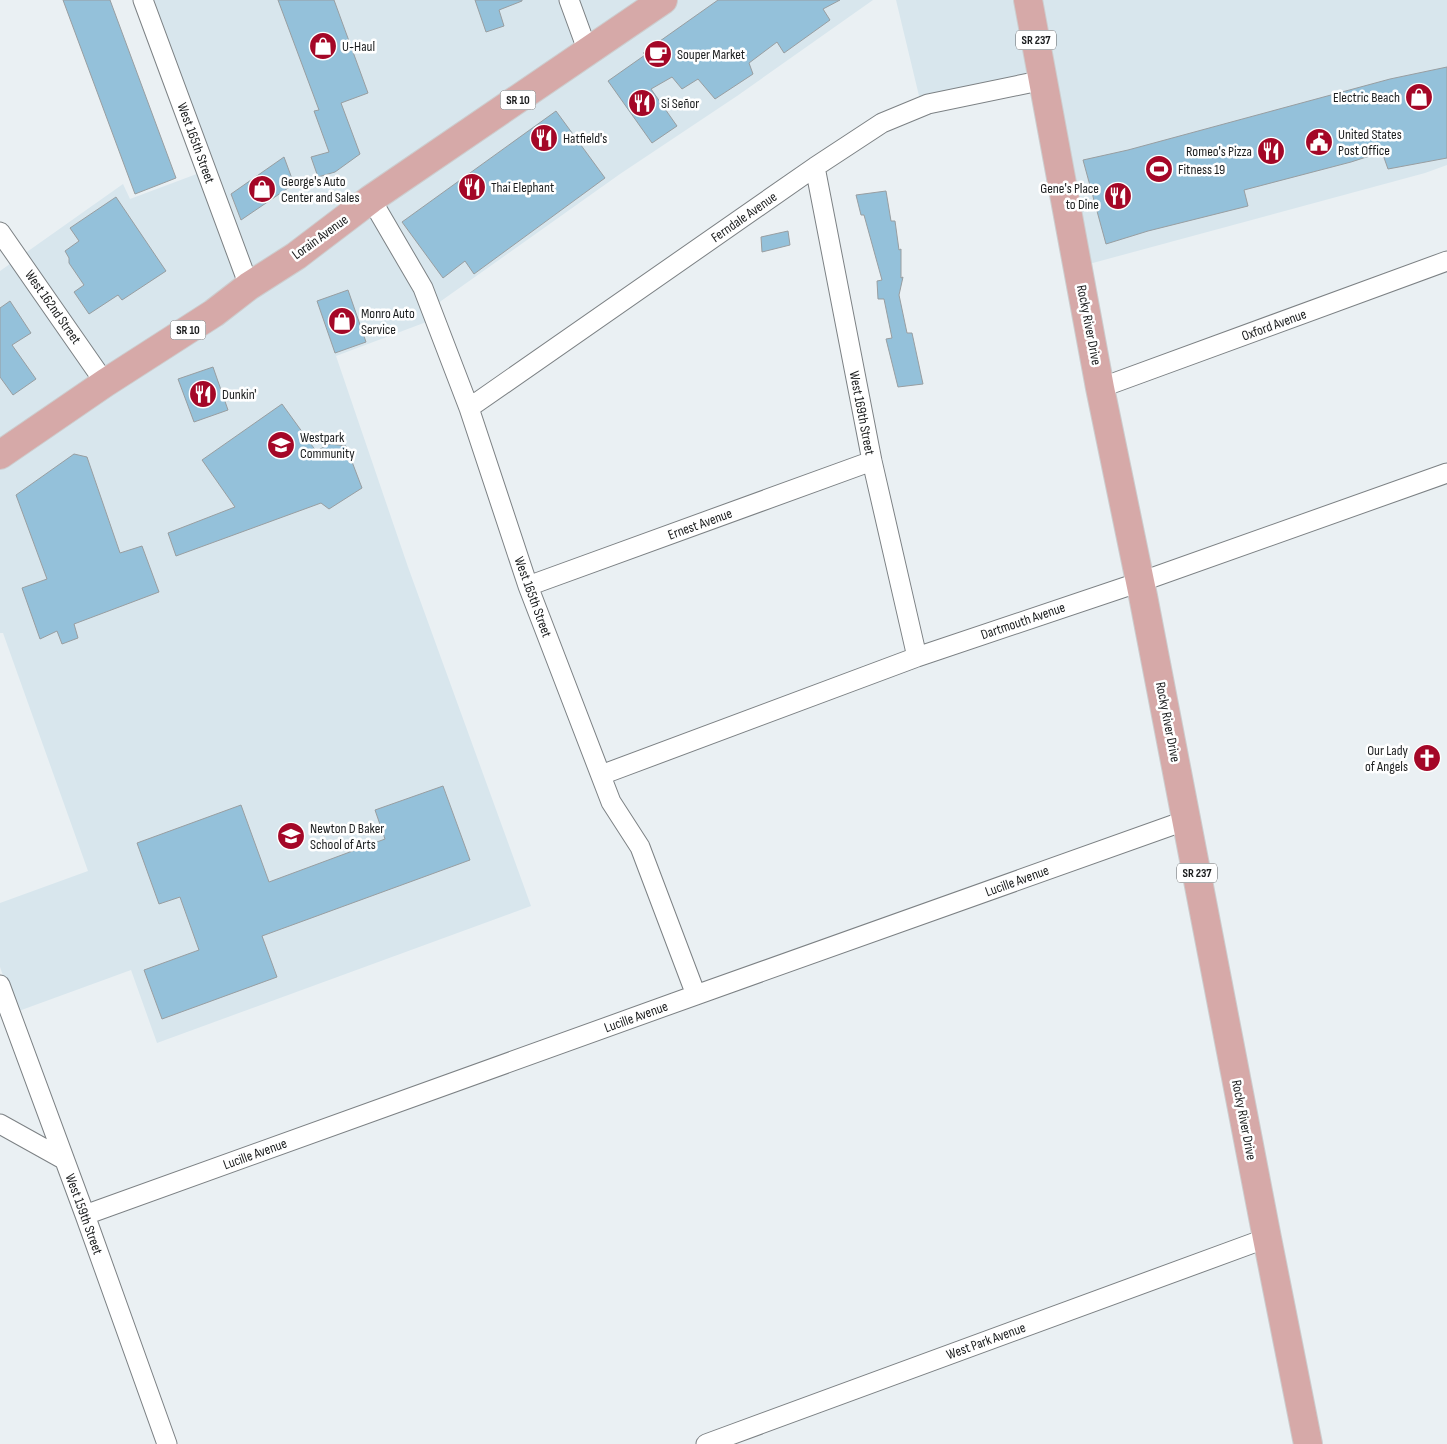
<svg xmlns="http://www.w3.org/2000/svg" width="1447" height="1444" font-family="'Sofia Sans Condensed',sans-serif">
	<style>
		.built { fill: #d8e6ed }
		.building { fill: #94c1da; stroke: #989ea1 }
		.lines { fill: none; stroke-linecap: round; stroke-linejoin: round }
		.minor-casing { stroke: #7c8184; stroke-width: 21 }
		.primary-casing { stroke: #cdcdce; stroke-width: 30 }
		.minor { stroke: #fff; stroke-width: 19 }
		.primary { stroke: #d6a9a8; stroke-width: 28 }
		.labels { text-anchor: middle; dominant-baseline: central; stroke-width: 5; stroke-linejoin: round; paint-order: stroke }
		.shield { fill: #fff; stroke: #5f6162; stroke-width: 1 }
		.shield-label { font-size: 12px; font-weight: bold; fill: #1b1d1e }
		.poi-label { font-size: 14px; fill: #1b1d1e; stroke: #fff; text-anchor: start }
		.street-label { font-size: 14px; fill: #1b1d1e; stroke: #fff }
	</style>
	<rect width="100%" height="100%" fill="#eaf0f3"/>
	<path class="built" d="M148,0H873L737,96L620,174L434,306L413,281L429,321L336,356L408,567L531,906L157,1043L131,970L16,1012L0,967V903L88,871L3,633H0V271L123,184L130,199L210,169Z
		M896,0H1023L1037,76L920,100Z
		M1028,0H1447V165L1425,173L1078,267Z"/>
	<path class="building" d="M63,0H110L176,178L135,194Z
		M278,0H334L368,93L341,103L360,154L335,172L318,177L311,157L329,152L314,111L319,110Z
		M475,0H522V1L499,10L504,26L486,32Z
		M718,0H840L823,9L830,20L784,53L777,42L749,63L753,74L715,99L698,79L682,89L672,77L651,89L677,126L652,143L608,81L645,55L643,53Z
		M1447,67V158L1388,169L1382,152L1351,162L1244,190L1248,206L1148,231L1106,244L1083,160L1128,150L1390,79Z
		M556,111L605,178L474,274L465,261L443,278L402,222Z
		M284,157L294,184L241,220L231,194Z
		M886,191L891,221H895L899,250L901,249V278L903,277L899,295L907,333H912L923,384L898,387L886,339L892,338L884,299H878L877,281L882,280L864,215H861L856,195Z
		M116,197L166,271L122,300L118,295L89,314L74,292L84,285L69,263V258L65,251L79,241L70,228Z
		M788,231L790,245L762,252L761,237Z
		M348,290L366,342L335,353L317,301Z
		M10,301L31,333L12,345L36,379L13,395L0,377V308Z
		M213,367L228,410L194,422L178,379Z
		M282,404L316,451L330,444L346,446L362,488L329,509L321,503L176,556L168,533L235,507L202,460Z
		M74,454L87,457L120,553L142,546L159,592L74,624L78,638L62,644L57,631L40,639L22,588L47,579L16,495Z
		M443,786L470,860L262,936L277,977L162,1019L144,970L199,950L180,897L159,904L137,843L241,805L269,882L385,839L375,810Z"/>
	<g class="lines">
		<g class="minor-casing">
			<path id="minor" d="M143,0L249,286
				M569,0L588,52
				M815,167L872,461L917,657
				M371,199L423,288L469,408L528,586L611,802L640,847L696,995
				M0,232L105,383
				M1100,388L1447,261
				M469,408L815,167L882,123L928,104L1044,80
				M528,586L872,461
				M601,775L917,657L1140,582L1447,473
				M0,985L85,1215L167,1444
				M0,1124L63,1159
				M85,1215L696,995L1187,820
				M706,1444L1267,1238"/>
		</g>
		<g class="primary-casing">
			<path id="primary" d="M1028,0L1100,388L1143,596L1267,1238L1308,1444
				M0,455L105,383L214,313L249,286L296,256L371,199L663,0"/>
		</g>
		<use href="#minor" class="minor"/>
		<use href="#primary" class="primary"/>
	</g>
	<defs>
		<g id="shop-disc" transform="scale(1.4375)"><circle r="9.5" fill="#a40727" stroke="#fff"/><path d="M-5-2.5h2.3a2.7 3.5 0 0 1 5.4 0H5L5.5 6h-11ZM-1.5-2.5h3a1.5 2.3 0 0 0-3 0Z" fill="#fff"/></g>
		<g id="cafe-disc" transform="scale(1.4375)"><circle r="9.5" fill="#a40727" stroke="#fff"/><path d="M-5.5-4.5H6V0H3Q3 3.5 0 3.5H-2.5Q-5.5 3.5-5.5 0ZM3-3.2v2h1.7v-2ZM-6 4.5H4V6H-6Z" fill="#fff"/></g>
		<g id="restaurant-disc" transform="scale(1.4375)"><circle r="9.5" fill="#a40727" stroke="#fff"/><path d="M-5-6h1v4h1v-4h1v4h1v-4h1v5L-1.5 .5V6h-2V.5L-5-1ZM5-6V6H3V1.5H1.5Q1.5-4 5-6Z" fill="#fff"/></g>
		<g id="civic-disc" transform="scale(1.4375)"><circle r="9.5" fill="#a40727" stroke="#fff"/><path d="M-.6-6.5H3V-4.5H.6V-3L4-1V1h2V6H-6V1h2V-1L-.6-3ZM-1.2 2.5V6h2.4V2.5Z" fill="#fff"/></g>
		<g id="stadium-disc" transform="scale(1.4375)"><circle r="9.5" fill="#a40727" stroke="#fff"/><path d="M0-5a6.5 5 0 1 0 0 10a6.5 5 0 1 0 0-10ZM-3.5-1.8h7v3.6h-7Z" fill="#fff"/></g>
		<g id="school-disc" transform="scale(1.4375)"><circle r="9.5" fill="#a40727" stroke="#fff"/><path d="M0-5L7-2L0 1L-7-2ZM-4 1L0 2.5L4 1V4Q0 6-4 4Z" fill="#fff"/></g>
		<g id="church-disc" transform="scale(1.4375)"><circle r="9.5" fill="#a40727" stroke="#fff"/><path d="M-1.2-6h2.4v3.5h3.3v2.4h-3.3V6h-2.4V-.1h-3.3v-2.4h3.3Z" fill="#fff"/></g>
	</defs>
	<g fill-rule="evenodd">
		<use href="#shop-disc" x="323" y="46"/>
		<use href="#cafe-disc" x="658" y="54"/>
		<use href="#shop-disc" x="1419" y="97"/>
		<use href="#restaurant-disc" x="642" y="103"/>
		<use href="#restaurant-disc" x="544" y="138"/>
		<use href="#civic-disc" x="1319" y="142"/>
		<use href="#restaurant-disc" x="1271" y="151"/>
		<use href="#stadium-disc" x="1159" y="169"/>
		<use href="#restaurant-disc" x="472" y="187"/>
		<use href="#shop-disc" x="262" y="189"/>
		<use href="#restaurant-disc" x="1118" y="196"/>
		<use href="#shop-disc" x="342" y="321"/>
		<use href="#restaurant-disc" x="203" y="394"/>
		<use href="#school-disc" x="281" y="445"/>
		<use href="#church-disc" x="1427" y="758"/>
		<use href="#school-disc" x="291" y="836"/>
	</g>
	<g class="labels">
		<g class="shield">
			<rect x="1016" y="30.5" width="40" height="19" rx="4"/>
			<rect x="500.5" y="90.5" width="35" height="19" rx="4"/>
			<rect x="170.5" y="320.5" width="35" height="19" rx="4"/>
			<rect x="1177" y="863.5" width="40" height="19" rx="4"/>
		</g>
		<g class="shield-label">
			<text x="1036" y="40">SR 237</text>
			<text x="518" y="100">SR 10</text>
			<text x="188" y="330">SR 10</text>
			<text x="1197" y="873">SR 237</text>
		</g>
		<g class="poi-label">
			<text x="342" y="46">U-Haul</text>
			<text x="677" y="54">Souper Market</text>
			<text x="1400" y="97" text-anchor="end">Electric Beach</text>
			<text x="661" y="103">Si Señor</text>
			<text x="1338" y="134">United States<tspan x="1338" dy="16">Post Office</tspan></text>
			<text x="563" y="138">Hatfield's</text>
			<text x="1252" y="151" text-anchor="end">Romeo's Pizza</text>
			<text x="1178" y="169">Fitness 19</text>
			<text x="281" y="181">George's Auto<tspan x="281" dy="16">Center and Sales</tspan></text>
			<text x="491" y="187">Thai Elephant</text>
			<text x="1099" y="188" text-anchor="end">Gene's Place<tspan x="1099" dy="16">to Dine</tspan></text>
			<text x="361" y="313">Monro Auto<tspan x="361" dy="16">Service</tspan></text>
			<text x="222" y="394">Dunkin'</text>
			<text x="300" y="437">Westpark<tspan x="300" dy="16">Community</tspan></text>
			<text x="1408" y="750" text-anchor="end">Our Lady<tspan x="1408" dy="16">of Angels</tspan></text>
			<text x="310" y="828">Newton D Baker<tspan x="310" dy="16">School of Arts</tspan></text>
		</g>
		<g class="street-label">
			<text transform="translate(196 143) rotate(70)">West 165th Street</text>
			<text transform="translate(744 217) rotate(-35)">Ferndale Avenue</text>
			<text transform="translate(320 237) rotate(-36)">Lorain Avenue</text>
			<text transform="translate(53 307) rotate(55)">West 162nd Street</text>
			<text transform="translate(1089 325) rotate(79)">Rocky River Drive</text>
			<text transform="translate(1274 325) rotate(-20)">Oxford Avenue</text>
			<text transform="translate(862 413) rotate(79)">West 169th Street</text>
			<text transform="translate(700 524) rotate(-20)">Ernest Avenue</text>
			<text transform="translate(533 597) rotate(70)">West 165th Street</text>
			<text transform="translate(1023 621) rotate(-19)">Dartmouth Avenue</text>
			<text transform="translate(1168 722) rotate(79)">Rocky River Drive</text>
			<text transform="translate(1017 881) rotate(-20)">Lucille Avenue</text>
			<text transform="translate(636 1017) rotate(-20)">Lucille Avenue</text>
			<text transform="translate(1244 1120) rotate(79)">Rocky River Drive</text>
			<text transform="translate(255 1154) rotate(-20)">Lucille Avenue</text>
			<text transform="translate(84 1214) rotate(70)">West 159th Street</text>
			<text transform="translate(986 1341) rotate(-20)">West Park Avenue</text>
		</g>
	</g>
</svg>
